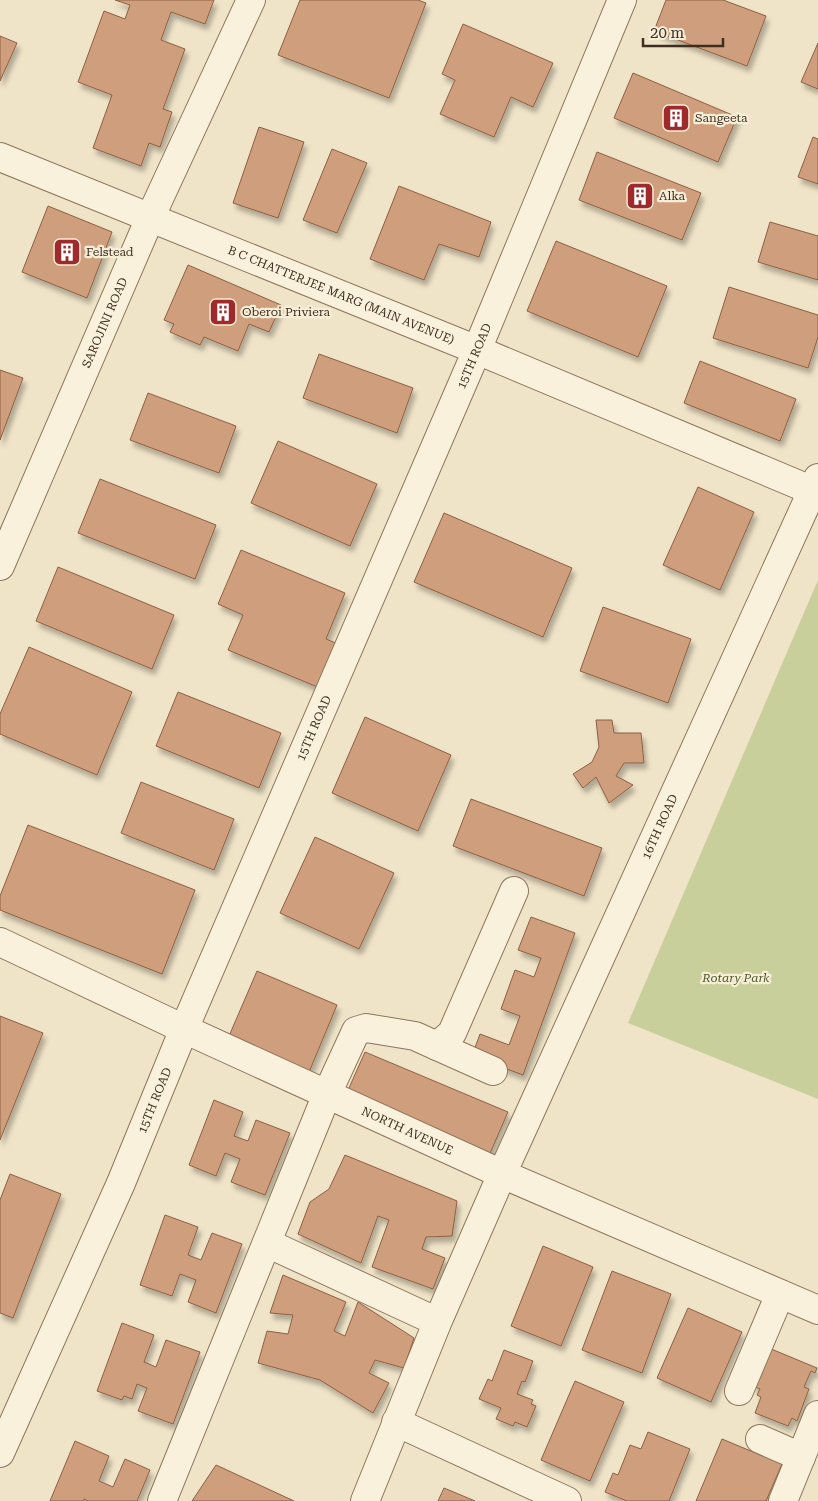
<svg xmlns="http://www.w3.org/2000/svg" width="818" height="1501" font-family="'Roboto Serif',serif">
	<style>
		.green { fill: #c9cf9b }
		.building { fill: #cf9f7d; stroke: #8d5f41; filter: url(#shadow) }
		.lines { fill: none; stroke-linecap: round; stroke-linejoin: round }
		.minor-casing { stroke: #8d765c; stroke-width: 30 }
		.minor { stroke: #faf1dc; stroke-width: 28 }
		.labels { text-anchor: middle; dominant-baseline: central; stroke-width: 4.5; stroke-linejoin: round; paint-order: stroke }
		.poi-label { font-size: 12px; fill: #3d2e20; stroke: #f7eed8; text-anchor: start }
		.street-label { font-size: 12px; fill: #3d2e20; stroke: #f7eed8 }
		.park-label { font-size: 12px; font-style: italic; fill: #4d5a26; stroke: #f7eed8 }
	</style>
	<defs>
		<filter id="shadow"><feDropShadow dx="3" dy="5.5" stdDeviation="2.5" flood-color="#0004"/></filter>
	</defs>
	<rect width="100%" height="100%" fill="#f0e4c8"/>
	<path class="green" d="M818,580V1099L628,1023Z"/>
	<path class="building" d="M115,0H214L205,24L171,12L161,40L185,49L163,109L172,112L160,147L149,143L141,166L93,148L112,95L78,82L104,11L125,19L130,5Z
		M300,0H418L426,3L389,98L278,55Z
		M666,0H723L766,16L747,66L654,31Z
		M463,24L553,63L533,107L511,97L494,137L440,114L455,80L442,74Z
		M0,36L17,43L0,81Z
		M818,43V89L801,82Z
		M633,73L737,117L718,162L614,118Z
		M259,127L304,142L278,218L233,203Z
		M813,137L818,139V184L798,177Z
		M332,149L367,163L337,233L303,220Z
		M597,152L701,193L682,240L579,200Z
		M399,186L491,222L479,257L439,244L424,280L370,259Z
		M48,206L112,232L87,298L22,272Z
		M770,222L818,236V280L758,262Z
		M556,241L667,286L638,357L527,311Z
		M188,265L281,305L269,332L249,324L238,351L204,337L200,345L170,332L174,324L164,320Z
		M729,287L818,315V337L808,368L713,338Z
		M319,354L413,388L397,433L303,398Z
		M700,361L796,399L780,441L684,403Z
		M0,370L23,378L0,440Z
		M148,393L236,426L219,473L130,440Z
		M278,441L377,484L350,546L251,503Z
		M100,479L216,525L195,579L78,533Z
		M698,487L754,512L720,590L663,565Z
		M444,513L572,568L543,637L414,582Z
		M241,550L345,593L326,639L338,644L320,688L228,650L243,615L218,604Z
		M58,567L174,615L152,669L36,621Z
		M603,607L691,639L668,703L580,671Z
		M29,647L132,692L97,775L0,734V714Z
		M178,692L281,733L259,788L156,746Z
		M365,717L451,755L418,831L332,793Z
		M596,720H612L614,733H641L644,763H624L616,776L633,785L609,803L596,777L583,788L573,774L592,762L599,747Z
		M141,782L234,819L214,870L121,833Z
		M471,799L602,848L584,896L453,846Z
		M28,825L195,890L162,974L0,910V896Z
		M315,837L394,873L359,949L280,913Z
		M531,917L575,933L523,1075L472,1056L480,1034L509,1045L520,1016L501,1009L515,970L534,977L541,958L518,950Z
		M257,971L337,1005L307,1077L226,1043Z
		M0,1016L43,1033L0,1140Z
		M365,1052L508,1112L488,1158L345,1097Z
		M214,1100L243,1112L234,1136L248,1141L256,1120L290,1133L265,1195L231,1182L240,1159L225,1153L216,1176L189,1165Z
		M345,1155L457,1201L452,1236L426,1237L422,1249L445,1258L433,1289L372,1267L389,1220L378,1216L361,1263L298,1234L310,1202L329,1189Z
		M10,1174L61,1194L13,1318L0,1313V1200Z
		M165,1215L198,1227L188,1255L201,1260L212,1233L242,1244L216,1313L188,1302L196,1280L180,1274L172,1296L140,1285Z
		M543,1246L593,1267L561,1346L511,1326Z
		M612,1271L671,1294L642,1373L582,1350Z
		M283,1275L346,1302L334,1331L345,1336L358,1302L414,1338L404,1368L375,1360L369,1373L389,1383L373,1413L320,1380L258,1363L267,1331L288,1334L293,1315L270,1313Z
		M688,1308L742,1332L711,1402L657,1378Z
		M122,1323L154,1335L144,1362L156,1367L166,1340L200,1352L173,1424L138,1411L147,1388L137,1384L132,1399L124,1396L122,1400L97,1391Z
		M764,1346L817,1368L815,1373L811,1371L804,1387L809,1389L797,1421L792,1418L788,1426L755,1413L761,1397L757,1395L760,1389L753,1386Z
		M504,1350L533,1361L525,1382L522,1381L517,1394L533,1400L531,1404L536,1406L527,1427L515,1422L513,1426L496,1419L501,1408L479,1399L488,1379L492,1381Z
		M575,1381L624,1402L590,1481L541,1460Z
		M648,1432L690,1449L669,1501H627L605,1492L613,1473L618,1475L630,1445L641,1449Z
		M722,1439L782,1464L766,1501H696Z
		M75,1441L109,1456L99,1481L113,1487L125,1459L150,1470L137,1501H88L84,1499V1501H50Z
		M216,1465L294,1501H192Z
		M444,1488L475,1501H438Z"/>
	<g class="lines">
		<g class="minor-casing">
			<g id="minor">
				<path id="s1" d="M0,157L477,350L818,493"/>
				<path id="s2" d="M0,566L150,218L251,0"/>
				<path id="s3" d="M0,942L184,1029L502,1174L818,1310"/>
				<path d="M437,1046L493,1071"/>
				<path d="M267,1243L429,1318"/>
				<path d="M739,1391L780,1294"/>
				<path d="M396,1422L567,1501"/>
				<path d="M760,1439L801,1457"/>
				<path id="s4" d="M0,1453L121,1183L184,1029L477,350L622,0"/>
				<path d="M162,1501L327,1094L356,1031L366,1028L415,1036L437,1046L452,1033L514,891"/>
				<path id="s5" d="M365,1501L437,1323L502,1174L818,478"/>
				<path d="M783,1501L818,1415"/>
			</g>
		</g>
		<use href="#minor" class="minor"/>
	</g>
	<defs>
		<g id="building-square" transform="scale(1.4375)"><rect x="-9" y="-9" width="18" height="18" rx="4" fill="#9e2a2b" stroke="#f7eed8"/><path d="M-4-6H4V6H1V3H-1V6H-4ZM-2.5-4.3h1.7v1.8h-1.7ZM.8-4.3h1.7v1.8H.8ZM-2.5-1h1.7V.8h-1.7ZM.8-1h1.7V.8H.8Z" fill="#fff"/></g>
	</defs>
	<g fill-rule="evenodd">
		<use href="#building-square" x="676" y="118"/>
		<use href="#building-square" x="640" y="196"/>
		<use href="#building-square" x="67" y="252"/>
		<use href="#building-square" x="223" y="312"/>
	</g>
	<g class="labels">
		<g class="poi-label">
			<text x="695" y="118">Sangeeta</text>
			<text x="659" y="196">Alka</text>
			<text x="86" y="252">Felstead</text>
			<text x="242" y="312">Oberoi Priviera</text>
		</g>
		<g class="street-label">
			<text stroke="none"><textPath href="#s1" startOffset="368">B C CHATTERJEE MARG (MAIN AVENUE)</textPath></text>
			<text stroke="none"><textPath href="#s2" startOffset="265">SAROJINI ROAD</textPath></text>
			<text stroke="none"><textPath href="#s4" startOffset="1195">15TH ROAD</textPath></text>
			<text stroke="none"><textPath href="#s4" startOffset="790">15TH ROAD</textPath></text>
			<text stroke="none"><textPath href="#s5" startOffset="736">16TH ROAD</textPath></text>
			<text stroke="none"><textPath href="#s4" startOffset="385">15TH ROAD</textPath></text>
			<text stroke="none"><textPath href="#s3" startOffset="449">NORTH AVENUE</textPath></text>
		</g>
		<g class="park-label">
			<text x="736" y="978">Rotary Park</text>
		</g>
	</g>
	<path d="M643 38v8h80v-8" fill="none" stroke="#3d2e20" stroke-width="2.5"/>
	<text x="650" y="38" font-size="15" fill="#3d2e20" stroke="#f7eed8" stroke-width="4" paint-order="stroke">20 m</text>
</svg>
